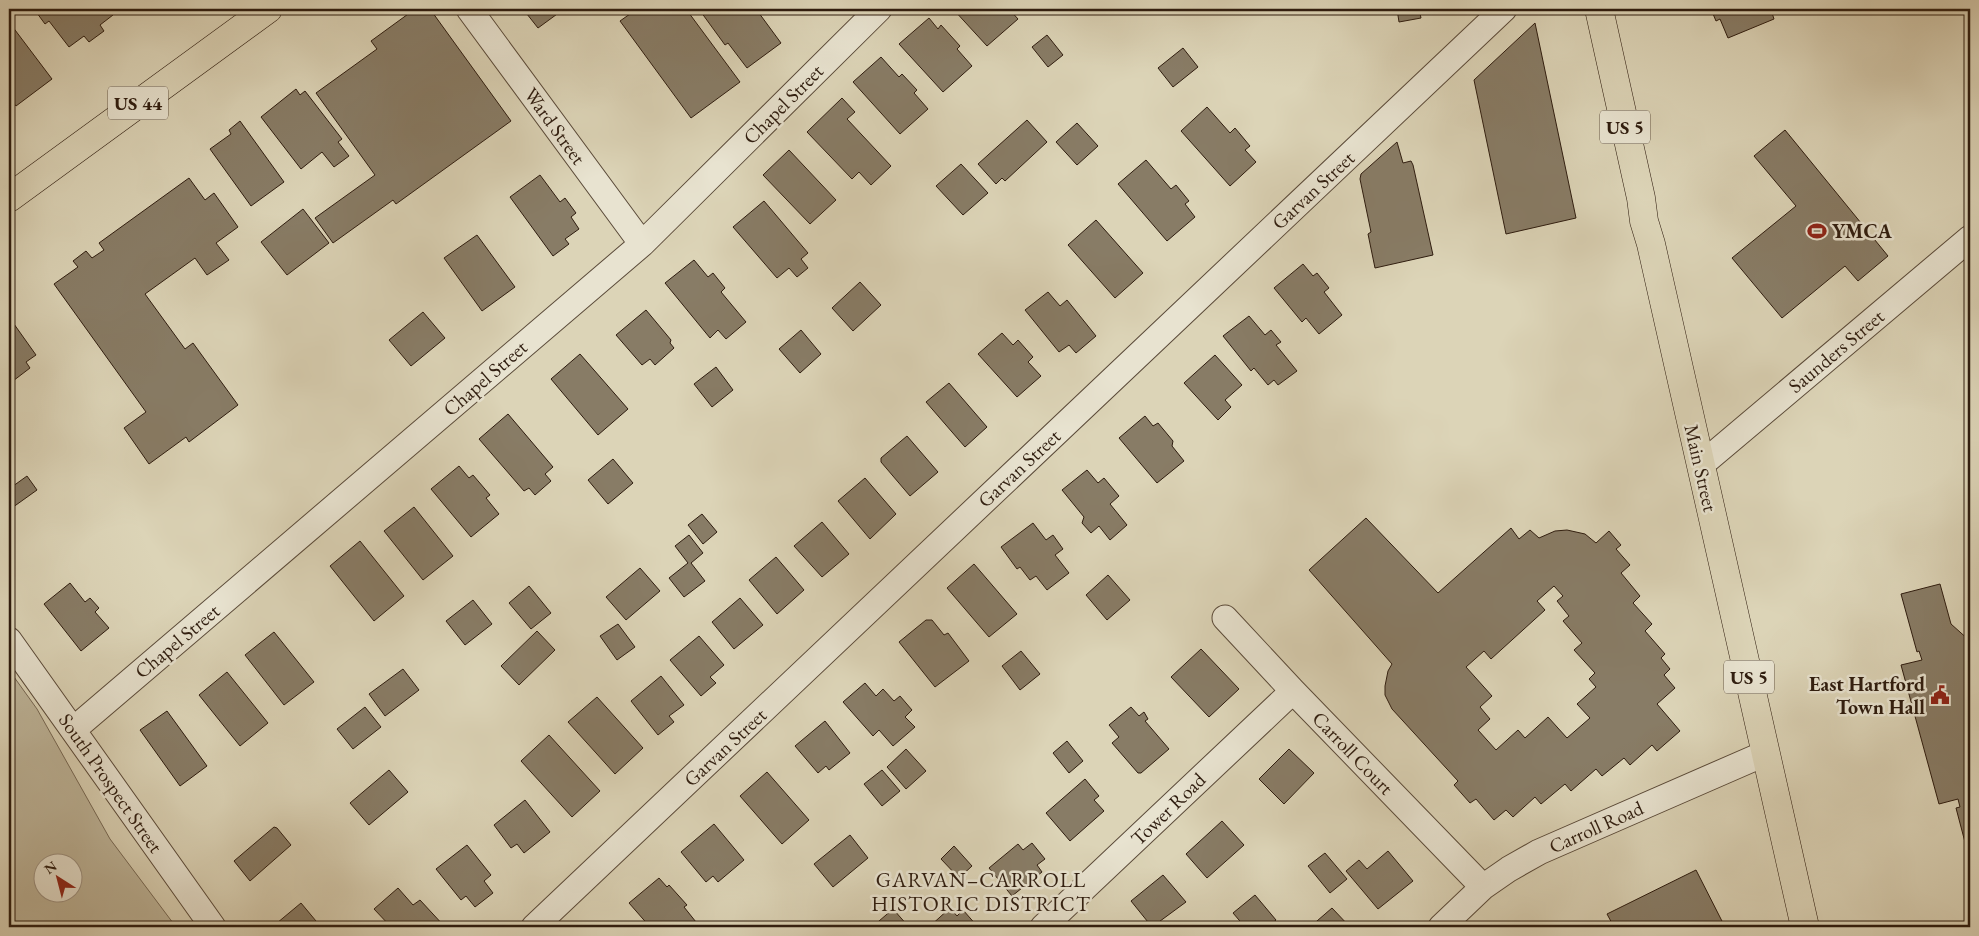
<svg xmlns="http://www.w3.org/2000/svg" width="1979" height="936" font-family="'EB Garamond',serif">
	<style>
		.green { fill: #beb59a; stroke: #766854; fill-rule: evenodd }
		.building { fill: #887c66; stroke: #2e1c0f; fill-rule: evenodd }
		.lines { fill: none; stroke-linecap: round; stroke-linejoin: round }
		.street-casing { stroke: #5a4a39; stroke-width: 27 }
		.primary-casing { stroke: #2e1c0f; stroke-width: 29 }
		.highway-casing { stroke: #2e1c0f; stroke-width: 29 }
		.street { stroke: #e8e3d0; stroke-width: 25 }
		.primary { stroke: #dcd4b7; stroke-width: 28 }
		.highway { stroke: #dcd4b7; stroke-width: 28 }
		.labels { text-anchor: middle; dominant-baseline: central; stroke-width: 5; stroke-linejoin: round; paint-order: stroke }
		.shield { fill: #e8e3d0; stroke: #665849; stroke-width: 1 }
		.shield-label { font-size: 19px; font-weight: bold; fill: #2e1c0f }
		.street-label { font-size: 20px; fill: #2e1c0f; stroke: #e8e3d0 }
		.poi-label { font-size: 20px; font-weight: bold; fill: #2e1c0f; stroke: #e8e3d0; text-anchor: start }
		.neighbourhood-label { font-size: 21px; letter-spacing: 1px; fill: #2e1c0f; stroke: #e8e3d0 }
	</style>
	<rect width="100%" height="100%" fill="#dcd4b7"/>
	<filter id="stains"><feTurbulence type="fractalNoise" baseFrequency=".004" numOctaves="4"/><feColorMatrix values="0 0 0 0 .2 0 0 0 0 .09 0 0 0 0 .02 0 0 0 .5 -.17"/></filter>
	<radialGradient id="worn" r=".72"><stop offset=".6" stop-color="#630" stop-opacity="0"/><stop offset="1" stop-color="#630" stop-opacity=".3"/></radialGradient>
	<path class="green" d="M9,670L37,709L110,839L176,927H9ZM42,864H72V894H42Z"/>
	<path class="building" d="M34,9H108L113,15L100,25L104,31L89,42L84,36L69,47L49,21L45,24Z
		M415,9H430L511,121L396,204L393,200L333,243L315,218L375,175L316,93L377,49L371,41Z
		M523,9H564L538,28Z
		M637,9H686L740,82L691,118L620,21Z
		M704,9H756L781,43L747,68L728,43L725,45L701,12Z
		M953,9H1009L1018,19L987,46Z
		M1397,9H1419L1421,18L1399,22Z
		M1711,9H1784L1772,13L1774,19L1728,38L1720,19L1716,21Z
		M929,18L938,29L941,25L960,46L957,49L972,66L943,92L899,44Z
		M9,22L52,79L16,106L9,97Z
		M1535,23L1576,218L1506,234L1474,80Z
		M1047,35L1063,55L1048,67L1032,47Z
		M1183,48L1198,67L1173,87L1158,68Z
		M881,57L899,77L902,74L917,90L914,93L928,109L900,134L853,82Z
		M296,89L300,95L305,91L342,139L338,142L349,156L334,167L322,152L301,169L261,117Z
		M842,98L855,112L847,119L891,166L871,185L859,172L852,179L807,132Z
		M1207,107L1230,133L1235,128L1250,146L1245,150L1256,162L1230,186L1181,131Z
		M1027,120L1047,142L1005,181L1002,178L996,184L978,164Z
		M240,121L284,182L251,206L210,149L231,134L229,130Z
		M1077,123L1098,146L1077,165L1056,142Z
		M1785,130L1888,256L1858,281L1845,266L1782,318L1732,258L1796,206L1754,156Z
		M1397,142L1403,163L1411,161L1413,165L1433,255L1375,268L1368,234L1371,232L1360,179L1361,174Z
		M789,150L836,200L810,224L763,175Z
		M1146,160L1171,189L1176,185L1189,201L1185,204L1195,217L1167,241L1118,184Z
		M961,164L988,193L963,215L936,186Z
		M540,175L560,202L565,198L576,213L571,217L579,229L565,239L569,244L553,256L510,197Z
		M189,178L205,200L214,193L238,227L216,243L229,260L207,275L195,258L145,294L185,349L193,343L238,405L189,442L186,437L149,464L124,428L146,412L54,284L78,267L73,261L86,251L92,258L104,250L99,243Z
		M764,201L808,253L801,259L808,268L797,277L789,268L777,278L733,227Z
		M303,209L329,243L287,275L261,242Z
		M1096,220L1143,273L1115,298L1068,245Z
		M477,235L515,287L482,311L444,258Z
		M694,260L708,277L713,273L725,288L721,292L746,322L726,339L718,330L710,338L665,283Z
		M1303,264L1313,276L1317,273L1329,288L1324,292L1342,315L1319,334L1306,318L1302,322L1274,288Z
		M860,282L881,305L853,331L832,308Z
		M1048,292L1060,306L1067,300L1096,336L1076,353L1069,345L1059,352L1025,310Z
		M646,310L671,340L670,343L674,348L655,365L650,359L642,365L616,335Z
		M423,312L445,338L411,366L389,340Z
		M1249,316L1265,335L1271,330L1281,342L1276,345L1297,371L1278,385L1274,380L1268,385L1254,368L1251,371L1223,336Z
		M9,317L36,355L26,362L30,368L9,384Z
		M801,330L821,354L800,373L779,349Z
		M1002,333L1013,345L1018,340L1033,357L1028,362L1041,376L1017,397L978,354Z
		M580,354L628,409L598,435L551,379Z
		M1215,355L1242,385L1225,400L1231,407L1218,420L1184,383Z
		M716,367L733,390L712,407L694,384Z
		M949,383L987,427L965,447L926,402Z
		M508,414L553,467L545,474L551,481L535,495L529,488L524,491L479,439Z
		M1145,416L1153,426L1158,423L1173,441L1172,446L1184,461L1157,483L1119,438Z
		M907,436L938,472L910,496L881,462V458Z
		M613,459L633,483L608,504L588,480Z
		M459,466L469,478L473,475L490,495L486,498L499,514L471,537L431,489Z
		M1087,470L1098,483L1104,478L1119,496L1110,504L1127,525L1110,540L1099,526L1091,533L1082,523L1084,517L1062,490Z
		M27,476L37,490L9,510V489Z
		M865,478L896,514L870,539L838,501Z
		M414,507L453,556L423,580L384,531Z
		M702,514L717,532L703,544L688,525Z
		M1366,518L1438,593L1511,528L1519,539L1530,530L1539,538L1555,531L1567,530L1585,534L1596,543L1609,531L1621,545L1616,549L1630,565L1621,573L1640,596L1633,603L1652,624L1645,631L1665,654L1661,658L1670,669L1664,675L1675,688L1657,704L1680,731L1657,751L1652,745L1630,765L1624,758L1602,776L1596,769L1571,791L1565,784L1541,804L1535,797L1513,817L1506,810L1494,820L1476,799L1470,803L1454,785L1458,781L1392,709L1385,695V686L1388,671L1392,664L1309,570ZM1554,586L1563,596L1557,601L1569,616L1563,621L1582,643L1574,650L1595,673L1589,679L1596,687L1577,704L1590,718L1567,738L1548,717L1525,738L1518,730L1496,750L1478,730L1490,719L1480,707L1492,696L1466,667L1484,651L1491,659L1545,610L1537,601Z
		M822,522L849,554L822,577L794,546Z
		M1033,523L1046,540L1053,535L1063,549L1055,555L1069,573L1047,590L1036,576L1030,580L1020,567L1017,569L1001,547Z
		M689,535L703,553L691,563L705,581L684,597L669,578L688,563L675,546Z
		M360,541L404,596L374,621L330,566Z
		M776,557L804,590L777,614L749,580Z
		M974,564L1017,614L989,637L947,588Z
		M640,568L660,591L626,620L606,597Z
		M1108,575L1130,600L1107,620L1086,595Z
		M70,583L85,602L90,598L99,608L95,612L109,628L81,651L44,604Z
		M1940,584L1951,624L1970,641V845L1966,846L1956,808L1960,807L1958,799L1939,804L1901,665L1922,660L1919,651L1917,652L1901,594Z
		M529,586L551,613L531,629L509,603Z
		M740,598L763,625L734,649L712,622Z
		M473,600L492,624L465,645L446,621Z
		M926,620H932L944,635L948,633L969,661L935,687L899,642Z
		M618,624L635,647L617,660L600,636Z
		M537,631L555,650L519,685L501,666Z
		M274,632L314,682L284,705L245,655Z
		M699,636L724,665L710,677L716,683L701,696L670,660Z
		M1201,649L1239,689L1209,717L1171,677Z
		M1021,651L1040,674L1020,690L1002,666Z
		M403,669L419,690L385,716L369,694Z
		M227,672L268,723L240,746L199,695Z
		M661,676L684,705L669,716L674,722L658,735L631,701Z
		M865,683L876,696L883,689L894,701L900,696L912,710L905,717L915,727L893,746L879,730L873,736L843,702Z
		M597,697L643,748L615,774L568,722Z
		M365,707L381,727L353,749L337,729Z
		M1131,707L1139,716L1144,712L1148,719L1145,721L1169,749L1141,773H1138L1112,743L1119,737L1109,725Z
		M167,711L207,766L180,786L140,730Z
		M825,721L850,753L829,770L826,766L818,773L795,746Z
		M549,735L600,791L572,817L521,761Z
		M1067,741L1083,761L1069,773L1053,753Z
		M906,749L926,771L906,789L887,767Z
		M1289,749L1314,773L1284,804L1259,779Z
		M389,770L408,792L369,825L350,803Z
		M882,770L900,791L882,806L864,784Z
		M767,772L809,820L782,844L740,796Z
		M1085,779L1099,796L1094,800L1104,811L1070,841L1046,813Z
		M525,800L550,832L524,853L517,844L511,848L494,825Z
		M1222,821L1244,845L1207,878L1186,854Z
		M714,824L744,860L718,882L713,876L706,882L681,852Z
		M274,827L277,828L291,845L250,881L234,861Z
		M850,835L868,858L833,887L814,864Z
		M1032,843L1045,859L1037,865L1042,872L1012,896L989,868L1018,844L1023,850Z
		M467,845L491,875L484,881L493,893L475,907L466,896L461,900L436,869Z
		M954,846L972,866L959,878L941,859Z
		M1388,851L1413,881L1378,909L1346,871L1359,860L1367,869Z
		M1325,853L1347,879L1330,893L1308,866Z
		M1696,870L1725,927H1614L1607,914Z
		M1163,875L1186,902L1152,927L1131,901Z
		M659,878L667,887L669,885L687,905L684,907L696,922L689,927H650L629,903Z
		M398,888L413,905L420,900L445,927H391L374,909Z
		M1255,895L1276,920L1268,927H1245L1233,913Z
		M1970,898V918L1966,899Z
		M301,903L321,927H280L277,923Z
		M950,908L957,916L963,910L978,927H929Z
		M1332,908L1350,927H1310Z
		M893,909L909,927H872Z"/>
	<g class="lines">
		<g class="street-casing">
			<path id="street" d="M469,9L642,244
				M1701,465L1970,238
				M1225,618L1293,691L1483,887
				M9,640L213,927
				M73,730L642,244L879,9
				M534,927L1504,9
				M1043,927L1293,691
				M1441,927L1483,887L1509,869L1539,852L1766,753"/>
		</g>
		<g class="primary-casing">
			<path id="primary" d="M9,198L268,9"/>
		</g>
		<g class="highway-casing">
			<path id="highway" d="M1599,9L1641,198L1644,221L1651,244L1805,927"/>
		</g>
		<use href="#street" class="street"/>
		<use href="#primary" class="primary"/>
		<use href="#highway" class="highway"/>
	</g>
	<defs>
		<g id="stadium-bare" transform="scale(1.5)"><path d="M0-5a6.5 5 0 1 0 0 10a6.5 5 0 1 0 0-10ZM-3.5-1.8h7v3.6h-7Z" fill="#8f2418" stroke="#e8e3d0" stroke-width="2.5" paint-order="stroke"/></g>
		<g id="civic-bare" transform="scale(1.5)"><path d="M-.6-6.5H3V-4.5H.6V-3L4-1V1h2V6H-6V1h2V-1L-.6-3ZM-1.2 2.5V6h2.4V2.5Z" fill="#8f2418" stroke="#e8e3d0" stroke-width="2.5" paint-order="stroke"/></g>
	</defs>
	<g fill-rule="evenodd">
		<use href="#stadium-bare" x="1817" y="231"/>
		<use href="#civic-bare" x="1940" y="695"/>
	</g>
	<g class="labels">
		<g class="shield">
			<rect x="108" y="86.5" width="60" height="33" rx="4"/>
			<rect x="1600" y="110.5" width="50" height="33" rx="4"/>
			<rect x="1724" y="660.5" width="50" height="33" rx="4"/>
		</g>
		<g class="shield-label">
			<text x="138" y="103">US 44</text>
			<text x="1625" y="127">US 5</text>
			<text x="1749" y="677">US 5</text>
		</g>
		<g class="street-label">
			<text transform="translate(783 104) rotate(-45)">Chapel Street</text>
			<text transform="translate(555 126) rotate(54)">Ward Street</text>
			<text transform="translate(1313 190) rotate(-43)">Garvan Street</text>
			<text transform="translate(1836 351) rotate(-40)">Saunders Street</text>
			<text transform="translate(485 378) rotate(-41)">Chapel Street</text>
			<text transform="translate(1019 468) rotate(-43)">Garvan Street</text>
			<text transform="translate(1701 468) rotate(77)">Main Street</text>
			<text transform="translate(177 641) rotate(-40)">Chapel Street</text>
			<text transform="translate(725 747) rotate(-43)">Garvan Street</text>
			<text transform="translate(1353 753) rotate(46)">Carroll Court</text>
			<text transform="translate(111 783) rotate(55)">South Prospect Street</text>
			<text transform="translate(1168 809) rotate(-44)">Tower Road</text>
			<text transform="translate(1596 827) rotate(-24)">Carroll Road</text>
		</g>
		<g class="poi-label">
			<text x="1832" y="231">YMCA</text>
			<text x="1925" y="684" text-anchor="end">East Hartford<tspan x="1925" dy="23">Town Hall</tspan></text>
		</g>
		<g class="neighbourhood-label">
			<text x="981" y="879">GARVAN–CARROLL<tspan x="981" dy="24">HISTORIC DISTRICT</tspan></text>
		</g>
	</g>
	<rect width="1979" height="936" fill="none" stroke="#dcd4b7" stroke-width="30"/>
	<rect x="10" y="10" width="1959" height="916" fill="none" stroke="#2e1c0f" stroke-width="2.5"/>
	<rect x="15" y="15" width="1949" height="906" fill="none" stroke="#2e1c0f"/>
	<g transform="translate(58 878) rotate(324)"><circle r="24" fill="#e8e3d0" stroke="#9e9383"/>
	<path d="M0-4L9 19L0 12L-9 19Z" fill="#8f2418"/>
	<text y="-8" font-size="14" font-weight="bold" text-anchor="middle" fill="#2e1c0f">N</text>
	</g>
	<rect width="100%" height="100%" filter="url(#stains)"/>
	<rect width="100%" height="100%" fill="url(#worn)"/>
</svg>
